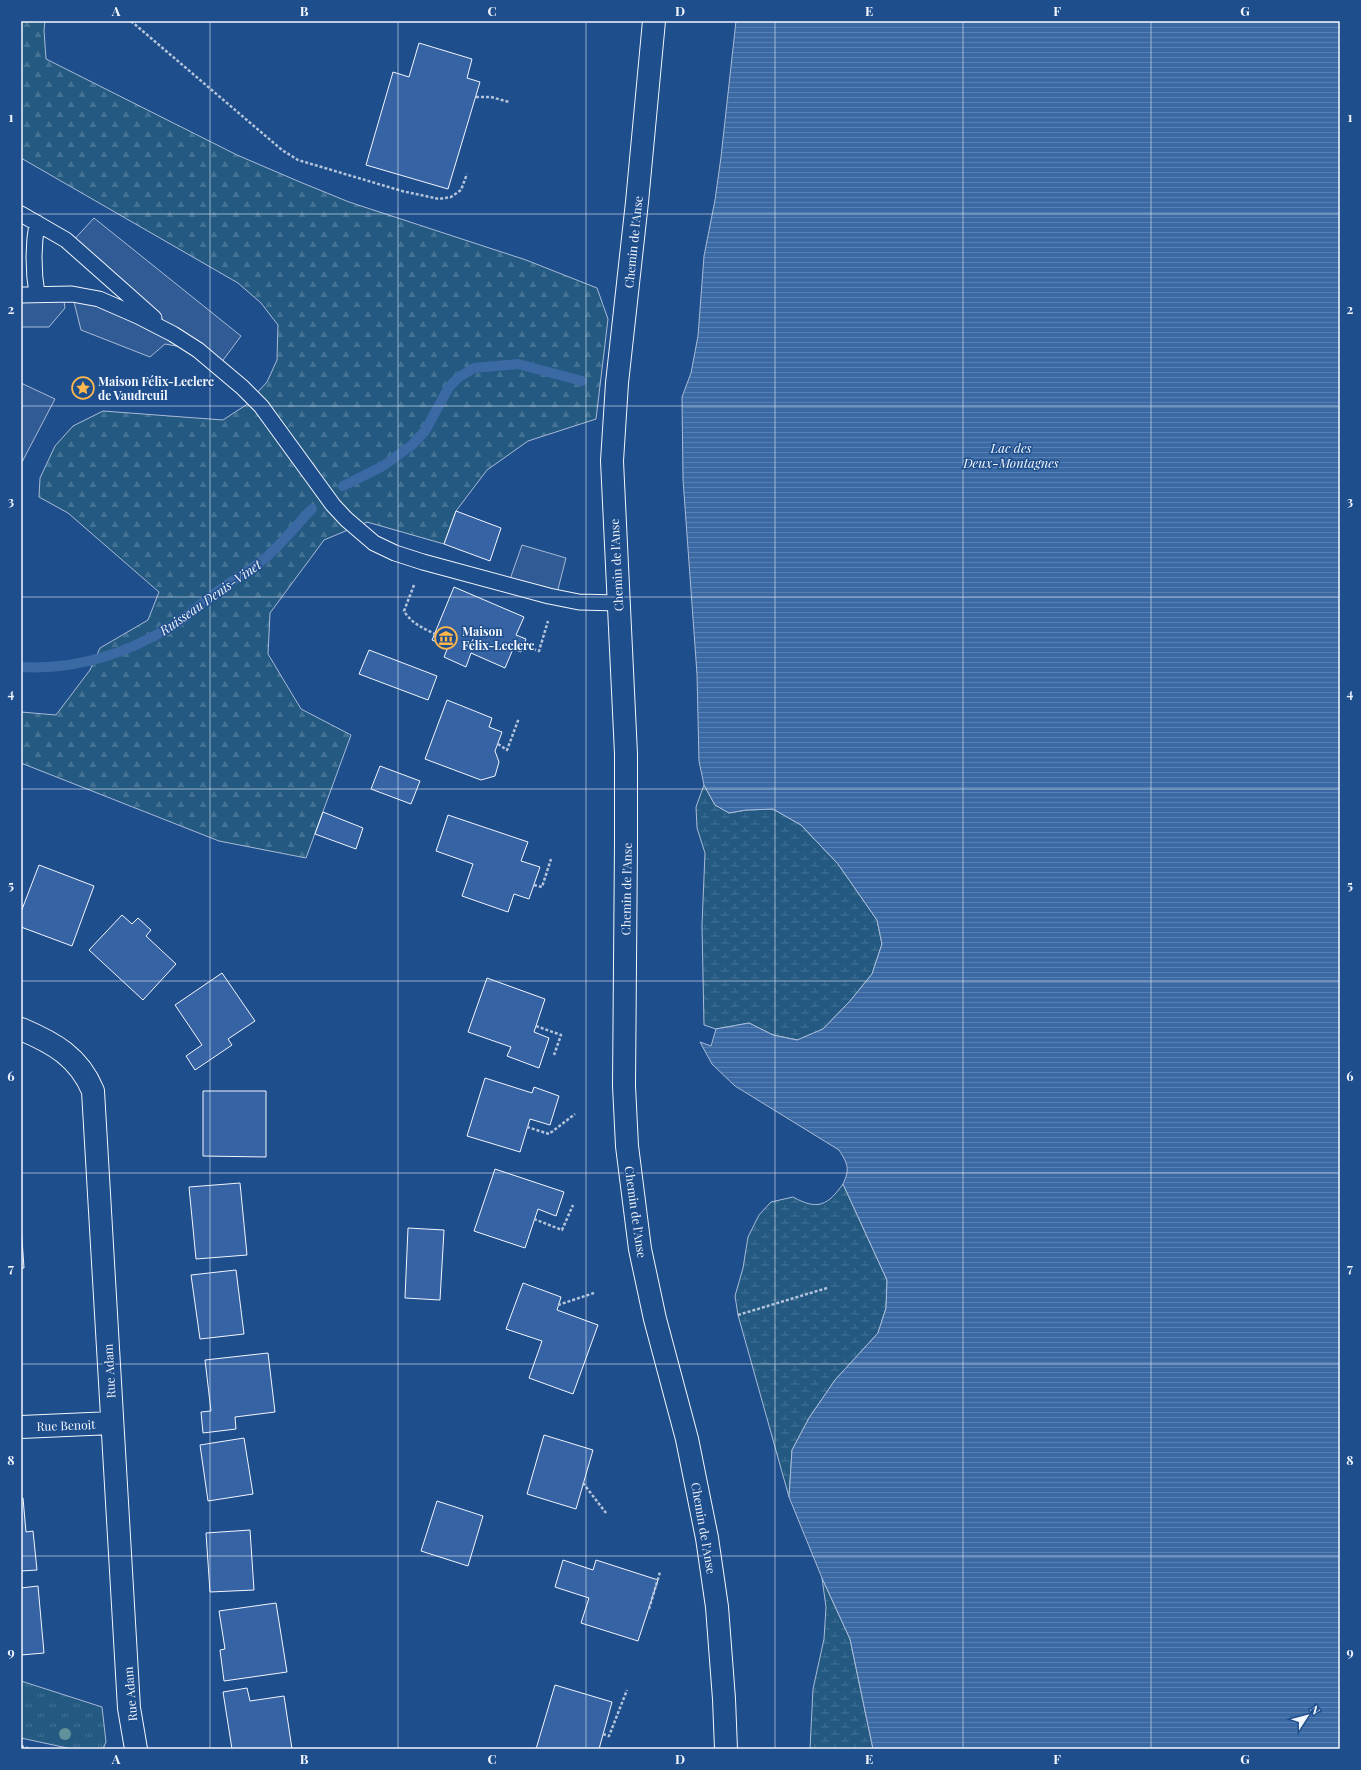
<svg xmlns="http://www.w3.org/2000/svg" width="1361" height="1770" font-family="'Playfair Display',serif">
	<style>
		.grass { fill: url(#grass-tufts); stroke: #a8bbd7 }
		.forest { fill: url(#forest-firs); stroke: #a8bbd7 }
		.wetland { fill: url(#wetland-marsh); stroke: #a8bbd7 }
		.parking { fill: #305b95; stroke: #a8bbd7 }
		.water { fill: url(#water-rules); stroke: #a8bbd7 }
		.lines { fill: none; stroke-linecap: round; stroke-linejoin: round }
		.stream { stroke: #3b69a3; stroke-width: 10 }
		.building { fill: #3563a3; stroke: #f2f6ff }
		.lane-casing { stroke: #f2f6ff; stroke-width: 17 }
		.street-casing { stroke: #f2f6ff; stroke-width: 24 }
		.secondary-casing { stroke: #f2f6ff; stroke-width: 24 }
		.path { stroke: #b3c4dc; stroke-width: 2.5; stroke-dasharray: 3 2; stroke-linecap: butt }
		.lane { stroke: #1f4e8c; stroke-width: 15 }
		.street { stroke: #1f4e8c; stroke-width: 22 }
		.secondary { stroke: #1f4e8c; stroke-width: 22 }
		.tree { fill: #61919a }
		.grid { fill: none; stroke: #f2f6ff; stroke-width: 1; stroke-opacity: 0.55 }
		.labels { text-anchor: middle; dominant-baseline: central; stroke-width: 3; stroke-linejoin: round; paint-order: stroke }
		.street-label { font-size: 12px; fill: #f2f6ff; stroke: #1f4e8c }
		.poi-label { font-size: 12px; font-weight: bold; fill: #f2f6ff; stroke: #1f4e8c; text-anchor: start }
		.water-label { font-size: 13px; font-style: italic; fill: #f2f6ff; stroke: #1f4e8c }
		.neatline { fill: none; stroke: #f2f6ff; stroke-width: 1.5 }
		.grid-label { font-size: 13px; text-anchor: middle; font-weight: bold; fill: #f2f6ff }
	</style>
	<defs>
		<pattern id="grass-tufts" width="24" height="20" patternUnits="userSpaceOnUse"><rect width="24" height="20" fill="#245a82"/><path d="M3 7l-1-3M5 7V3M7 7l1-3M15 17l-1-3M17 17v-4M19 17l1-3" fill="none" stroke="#447295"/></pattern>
		<pattern id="forest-firs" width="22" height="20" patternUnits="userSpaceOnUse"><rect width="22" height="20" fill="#245a82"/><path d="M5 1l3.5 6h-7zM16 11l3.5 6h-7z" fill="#447295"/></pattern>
		<pattern id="wetland-marsh" width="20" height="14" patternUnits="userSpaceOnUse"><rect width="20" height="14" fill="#245a82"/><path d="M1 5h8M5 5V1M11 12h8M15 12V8" fill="none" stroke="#447295"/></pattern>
		<pattern id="water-rules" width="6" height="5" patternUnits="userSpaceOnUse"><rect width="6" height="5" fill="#3b69a3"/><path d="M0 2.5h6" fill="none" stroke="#587fb1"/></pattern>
	</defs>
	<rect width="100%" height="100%" fill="#1f4e8c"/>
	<path class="grass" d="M21,1681L102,1707L106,1742L103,1749H72L21,1738Z"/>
	<path class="forest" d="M21,21H45L44,30L46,59L237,155L300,182L349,202L526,260L597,288L608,319L596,419L528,441L487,470L456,511L444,544L367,522L324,540L270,613L268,654L301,709L351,735L306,858L219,841L21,763V712L56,715L90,670L100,648L148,620L159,592L68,513L39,497L40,478L55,446L73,426L103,411L223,420L246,405L267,382L277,360L278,325L261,303L238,283L21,158Z"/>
	<path class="wetland" d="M704,785L715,805L729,813L746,810L773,809L801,825L838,864L877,920L882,944L872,974L850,1001L823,1029L798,1040L773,1035L749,1023L716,1029L704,1025L702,925L705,853L697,828L696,807Z
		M843,1184L887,1280L886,1308L878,1333L835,1380L809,1418L792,1450L789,1497L738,1315L735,1296L743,1268L748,1237L759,1215L771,1202L793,1197C818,1211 828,1205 843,1184Z
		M822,1578L850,1639L873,1749H810L813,1689L824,1639L826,1607Z"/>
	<path class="parking" d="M94,218L241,336L218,367L198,350L165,344L150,357L81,330L72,294L138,316L70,244Z
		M63,294L65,308L49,327H21V295Z
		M21,383L55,399L21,464Z
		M522,545L566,558L556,597L508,585Z"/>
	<path class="water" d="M736,21H1340V1749H873L850,1639L822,1578L789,1497L792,1450L809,1418L835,1380L878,1333L886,1308L887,1280L843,1184C850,1169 848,1164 839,1150L735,1086L712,1064L700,1042L711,1046L716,1029L749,1023L773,1035L797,1040L823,1029L850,1001L872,974L882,944L877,920L838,864L801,825L773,809L746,810L729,813L715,805L704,785L699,761L697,674L683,479L682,397L691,373L698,336L704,256L715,200L721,157Z"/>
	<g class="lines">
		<path class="stream" d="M343,486L383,466L412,445L425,431L449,387L459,377L474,368L518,364L582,381
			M21,667C74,670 126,654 172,626C186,618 199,605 213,595C229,582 247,572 263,560C280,546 296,525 312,509"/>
	</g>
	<path class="building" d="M419,43L472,59L467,78L480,82L448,189L366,165L393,72L409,77Z
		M456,511L501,528L490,561L444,544Z
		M454,587L524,617L516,635L526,639L521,652L513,649L505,668L471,653L466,667L444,657L448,647L432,640Z
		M369,650L437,676L428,700L359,674Z
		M447,700L492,718L489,727L502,732L495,751L499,762L495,776L481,780L425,759Z
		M380,766L420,781L411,804L371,789Z
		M323,812L363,828L356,849L315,834Z
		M448,815L528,842L521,861L540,867L529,899L514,894L508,912L462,896L473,864L436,851Z
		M39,865L94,886L72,946L21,927V912Z
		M122,915L132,924L138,918L151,930L146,936L176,964L143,1000L89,950Z
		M222,973L255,1021L228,1039L232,1045L195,1070L186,1056L202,1045L175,1005Z
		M487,978L545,999L534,1032L549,1038L539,1068L507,1056L511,1047L468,1032Z
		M485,1078L532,1093L534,1087L559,1096L550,1125L530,1119L520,1152L467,1136Z
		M203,1091H266V1157L203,1156Z
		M495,1169L564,1192L556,1216L538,1209L525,1248L474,1231Z
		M240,1183L247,1255L196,1259L189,1187Z
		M21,1225L24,1268H21Z
		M408,1228L444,1230L440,1300L405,1298Z
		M236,1270L244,1334L200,1339L191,1275Z
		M523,1283L561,1297L557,1310L598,1325L573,1394L529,1378L542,1341L506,1329Z
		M268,1353L275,1412L235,1417L236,1429L203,1433L201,1412L211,1411L205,1360Z
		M544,1435L593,1450L576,1509L527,1494Z
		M244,1438L253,1494L208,1501L200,1445Z
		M21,1498H23L26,1532L33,1531L37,1570L21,1571Z
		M437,1501L483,1516L468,1566L421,1551Z
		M250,1530L254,1590L210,1592L206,1533Z
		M563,1560L593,1570L596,1560L658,1580L638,1641L581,1623L589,1598L555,1587Z
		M38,1586L44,1653L21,1655V1588Z
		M276,1603L287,1672L224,1681L220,1650L225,1649L219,1611Z
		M555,1685L612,1702L599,1749H536Z
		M247,1688L250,1701L284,1696L292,1749H232L223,1692Z"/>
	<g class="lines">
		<g class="lane-casing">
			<path id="lane" d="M21,214L66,240L154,318
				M37,294C33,270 33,247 37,223
				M21,295L72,294L99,299L138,316L173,334L198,350L242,387L261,406L333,505L346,519L374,543L395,553L423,562L549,596L579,602L618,603"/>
		</g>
		<g class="street-casing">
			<path id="street" d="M21,1029C54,1043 79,1057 93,1091L129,1708L136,1749
				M21,1427L112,1423"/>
		</g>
		<g class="secondary-casing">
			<path id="secondary" d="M654,21L637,202L617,383L612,461L626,754V842L624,1086L627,1146L640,1249L655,1319L687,1439L707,1538L717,1607L724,1699L726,1749"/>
		</g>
		<path class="path" d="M131,21L282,150L298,160L402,191L439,199L451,197L461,190L467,174
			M476,97H491L509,102
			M414,585L404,611C411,623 423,628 435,634
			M524,645L539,651L548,621
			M498,744L507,750L519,718
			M534,885L542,887L551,859
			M536,1026L561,1035L554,1055
			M527,1127L549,1134L575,1114
			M534,1219L562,1230L573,1205
			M558,1305L594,1293
			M738,1315L827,1288
			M583,1483L606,1513
			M649,1609L660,1572
			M603,1734L609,1736L627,1690
			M21,1746L30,1749"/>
		<use href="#lane" class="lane"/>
		<use href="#street" class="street"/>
		<use href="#secondary" class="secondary"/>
	</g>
	<circle class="tree" cx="65" cy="1734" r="6"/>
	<path class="grid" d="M210,21V1749M398,21V1749M586,21V1749M775,21V1749M963,21V1749M1151,21V1749M21,214H1340M21,406H1340M21,597H1340M21,789H1340M21,981H1340M21,1173H1340M21,1364H1340M21,1556H1340"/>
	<defs>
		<g id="sight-ring" transform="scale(1.15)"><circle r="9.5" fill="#1f4e8c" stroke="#ffb74d" stroke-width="1.5"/><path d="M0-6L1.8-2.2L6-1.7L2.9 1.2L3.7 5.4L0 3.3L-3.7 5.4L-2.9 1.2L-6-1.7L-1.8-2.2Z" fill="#ffb74d"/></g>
		<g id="museum-ring" transform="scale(1.15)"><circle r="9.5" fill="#1f4e8c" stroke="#ffb74d" stroke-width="1.5"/><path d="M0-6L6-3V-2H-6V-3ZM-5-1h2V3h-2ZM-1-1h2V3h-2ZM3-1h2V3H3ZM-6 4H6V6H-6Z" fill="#ffb74d"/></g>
	</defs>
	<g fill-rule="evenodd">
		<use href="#sight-ring" x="83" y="388"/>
		<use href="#museum-ring" x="446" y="638"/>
	</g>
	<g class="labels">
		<g class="street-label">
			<text transform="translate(633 242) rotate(-84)">Chemin de l'Anse</text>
			<text transform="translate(616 565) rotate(-93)">Chemin de l'Anse</text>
			<text transform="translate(626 889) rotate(-89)">Chemin de l'Anse</text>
			<text transform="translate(636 1212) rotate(82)">Chemin de l'Anse</text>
			<text transform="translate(109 1371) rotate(-93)">Rue Adam</text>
			<text transform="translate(66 1425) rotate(-2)">Rue Benoit</text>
			<text transform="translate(704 1528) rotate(80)">Chemin de l'Anse</text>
			<text transform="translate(130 1694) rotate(-95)">Rue Adam</text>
		</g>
		<g class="poi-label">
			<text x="98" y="381">Maison Félix-Leclerc<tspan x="98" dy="14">de Vaudreuil</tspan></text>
			<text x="462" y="631">Maison<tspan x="462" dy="14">Félix-Leclerc</tspan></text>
		</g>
		<g class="water-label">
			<text x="1011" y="447">Lac des<tspan x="1011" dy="15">Deux-Montagnes</tspan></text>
			<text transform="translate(210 597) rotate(-35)">Ruisseau Denis-Vinet</text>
		</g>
	</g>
	<rect width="1361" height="1770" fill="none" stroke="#1f4e8c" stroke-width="44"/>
	<g transform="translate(1307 1716) rotate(54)" stroke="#1f4e8c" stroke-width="3" paint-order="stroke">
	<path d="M0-3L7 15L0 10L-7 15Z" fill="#f2f6ff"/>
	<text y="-6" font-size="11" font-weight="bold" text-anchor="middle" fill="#f2f6ff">N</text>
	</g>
	<rect x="22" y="22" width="1317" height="1726" class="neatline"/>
	<g class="grid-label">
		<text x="116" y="16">A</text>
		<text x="304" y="16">B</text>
		<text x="492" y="16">C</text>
		<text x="680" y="16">D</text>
		<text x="869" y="16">E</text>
		<text x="1057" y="16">F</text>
		<text x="1245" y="16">G</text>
		<text x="11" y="122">1</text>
		<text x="1350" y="122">1</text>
		<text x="11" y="314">2</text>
		<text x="1350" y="314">2</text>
		<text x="11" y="506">3</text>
		<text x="1350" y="506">3</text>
		<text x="11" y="698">4</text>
		<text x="1350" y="698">4</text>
		<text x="11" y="890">5</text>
		<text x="1350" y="890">5</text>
		<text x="11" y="1081">6</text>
		<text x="1350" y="1081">6</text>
		<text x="11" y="1273">7</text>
		<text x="1350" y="1273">7</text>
		<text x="11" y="1465">8</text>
		<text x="1350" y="1465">8</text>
		<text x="11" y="1657">9</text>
		<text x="1350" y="1657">9</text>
		<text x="116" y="1764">A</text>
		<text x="304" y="1764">B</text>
		<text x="492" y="1764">C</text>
		<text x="680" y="1764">D</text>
		<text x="869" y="1764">E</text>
		<text x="1057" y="1764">F</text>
		<text x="1245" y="1764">G</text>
	</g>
</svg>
